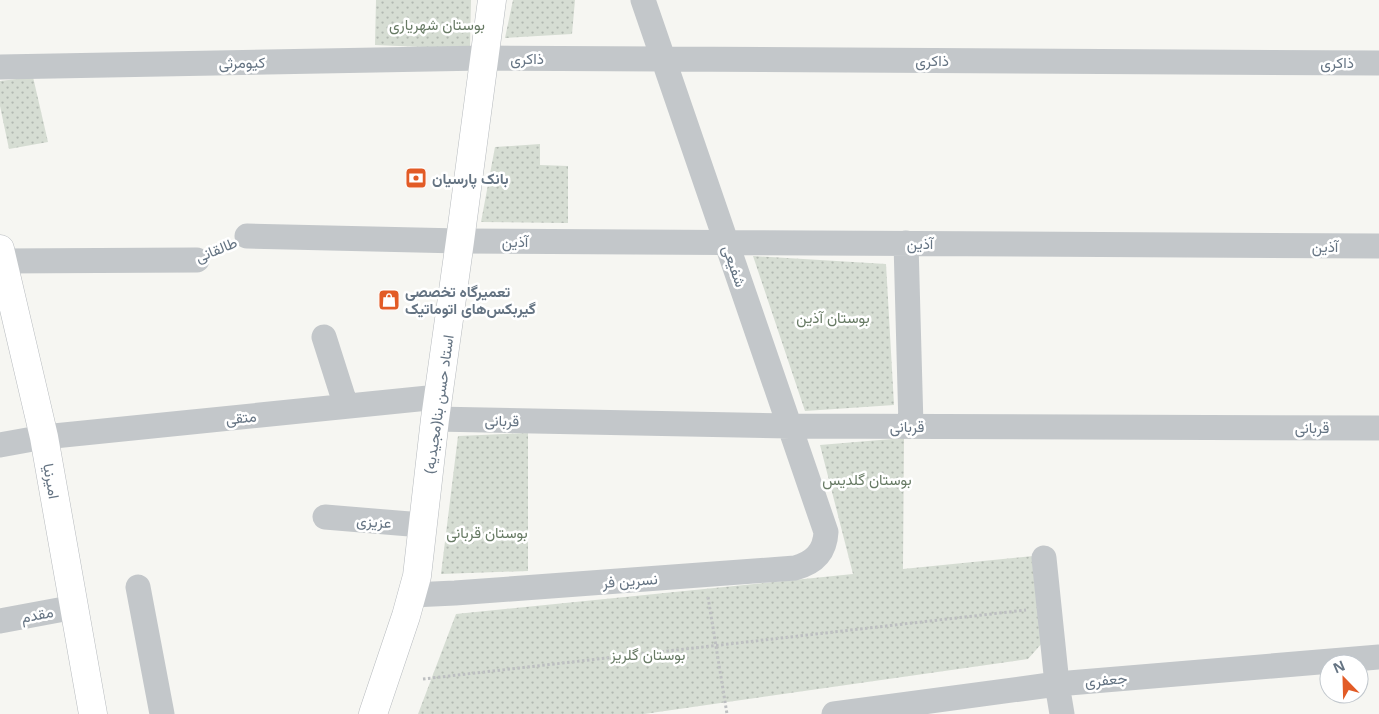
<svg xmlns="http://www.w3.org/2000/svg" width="1379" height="714" font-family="'Noto Sans',Vazirmatn,sans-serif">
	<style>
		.park { fill: url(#park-dots) }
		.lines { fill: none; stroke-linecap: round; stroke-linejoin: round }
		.major-casing { stroke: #b6babe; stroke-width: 29 }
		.path { stroke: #bdbfc1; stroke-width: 3; stroke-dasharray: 2.5 2.5; stroke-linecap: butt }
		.minor { stroke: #c3c7ca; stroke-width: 25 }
		.major { stroke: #fff; stroke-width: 28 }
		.labels { text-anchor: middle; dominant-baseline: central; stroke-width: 5; stroke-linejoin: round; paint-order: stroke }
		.park-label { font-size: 15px; fill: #677a64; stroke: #fff }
		.street-label { font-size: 15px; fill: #657483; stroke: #fff }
		.poi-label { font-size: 15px; font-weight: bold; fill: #657483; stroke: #fff; text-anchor: start }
	</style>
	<defs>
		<pattern id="park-dots" width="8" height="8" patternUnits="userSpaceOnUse" patternTransform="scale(1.25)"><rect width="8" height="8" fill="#d6ddd3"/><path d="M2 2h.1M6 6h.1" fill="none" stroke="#b1b8b1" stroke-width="1.8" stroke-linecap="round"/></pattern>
	</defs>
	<rect width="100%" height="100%" fill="#f6f6f2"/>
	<path class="park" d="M376,0H471L470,49L375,45Z
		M513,0H575L572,34L505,38Z
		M33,77L48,142L9,149L0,106V81Z
		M540,144V165L568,166V223L481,222L495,147Z
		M753,256L886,264L894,405L805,411Z
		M528,433V571L441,574L458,436Z
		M904,438L903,569L1033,556L1043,642L1028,659L644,714H418L456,614L853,574L820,445Z"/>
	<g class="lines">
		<g class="major-casing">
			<path id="major" d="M0,249L44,437L93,714
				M373,714L406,616L417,576L435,419L460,241L492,0"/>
		</g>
		<path class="path" d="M216,251L228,245
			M708,597L727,714
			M423,679L1026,610"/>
		<path class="minor" d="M0,67L484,58L1379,63
			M247,236L460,241L1379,246
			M906,243L911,426
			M0,261L197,260
			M324,337L346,406
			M435,419L790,426L1379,428
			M0,445L44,437L438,397
			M325,517L422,525
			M1044,558L1057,684L1062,714
			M138,587L162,714
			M412,595L455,593L795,568C814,563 825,552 826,532L643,0
			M0,621L75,607
			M834,714L1057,684L1379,657"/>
		<use href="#major" class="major"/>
	</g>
	<defs>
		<g id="bank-square" transform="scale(1.125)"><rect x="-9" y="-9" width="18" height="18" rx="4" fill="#e25b26" stroke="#fff"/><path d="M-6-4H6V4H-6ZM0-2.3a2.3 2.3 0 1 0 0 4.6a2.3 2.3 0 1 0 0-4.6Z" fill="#fff"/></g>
		<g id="shop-square" transform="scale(1.125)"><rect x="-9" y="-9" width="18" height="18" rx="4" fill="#e25b26" stroke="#fff"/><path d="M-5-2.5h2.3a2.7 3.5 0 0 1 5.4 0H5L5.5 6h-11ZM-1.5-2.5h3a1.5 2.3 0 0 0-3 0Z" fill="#fff"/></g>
	</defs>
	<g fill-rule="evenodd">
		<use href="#bank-square" x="416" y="178"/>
		<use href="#shop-square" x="389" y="300"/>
	</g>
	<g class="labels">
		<g class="park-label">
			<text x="437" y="24">بوستان شهریاری</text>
			<text x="833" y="317">بوستان آذین</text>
			<text x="867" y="479">بوستان گلدیس</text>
			<text x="487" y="532">بوستان قربانی</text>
			<text x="648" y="654">بوستان گلریز</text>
		</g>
		<g class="street-label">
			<text x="527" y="58">ذاکری</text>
			<text x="932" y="60">ذاکری</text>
			<text transform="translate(242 62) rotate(-1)">کیومرثی</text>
			<text x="1337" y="62">ذاکری</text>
			<text x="515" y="241">آذین</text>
			<text x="920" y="243">آذین</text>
			<text x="1325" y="246">آذین</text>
			<text transform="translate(216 249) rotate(-22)">طالقانی</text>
			<text transform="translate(735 266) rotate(71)">شفیعی</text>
			<text transform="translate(438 404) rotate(-82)">استاد حسن بنا(مجیدیه)</text>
			<text transform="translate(241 417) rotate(-6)">متقی</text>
			<text transform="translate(502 420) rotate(1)">قربانی</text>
			<text x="907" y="426">قربانی</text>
			<text x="1312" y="427">قربانی</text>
			<text transform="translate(52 481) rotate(80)">امیرنیا</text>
			<text transform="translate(374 521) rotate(4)">عزیزی</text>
			<text transform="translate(630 580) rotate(-4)">نسرین فر</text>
			<text transform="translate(37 614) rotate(-11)">مقدم</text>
			<text transform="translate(1106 679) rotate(-5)">جعفری</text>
		</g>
		<g class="poi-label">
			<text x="432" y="178">بانک پارسیان</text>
			<text x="405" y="291">تعمیرگاه تخصصی<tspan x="405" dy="17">گیربکس‌های اتوماتیک</tspan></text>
		</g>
	</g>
	<g transform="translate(1344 679) rotate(337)"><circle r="24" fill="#ffffff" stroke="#c1c7cd"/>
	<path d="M0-4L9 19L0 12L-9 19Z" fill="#e25b26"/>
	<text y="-8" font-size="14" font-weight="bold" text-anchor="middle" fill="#657483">N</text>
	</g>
</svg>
